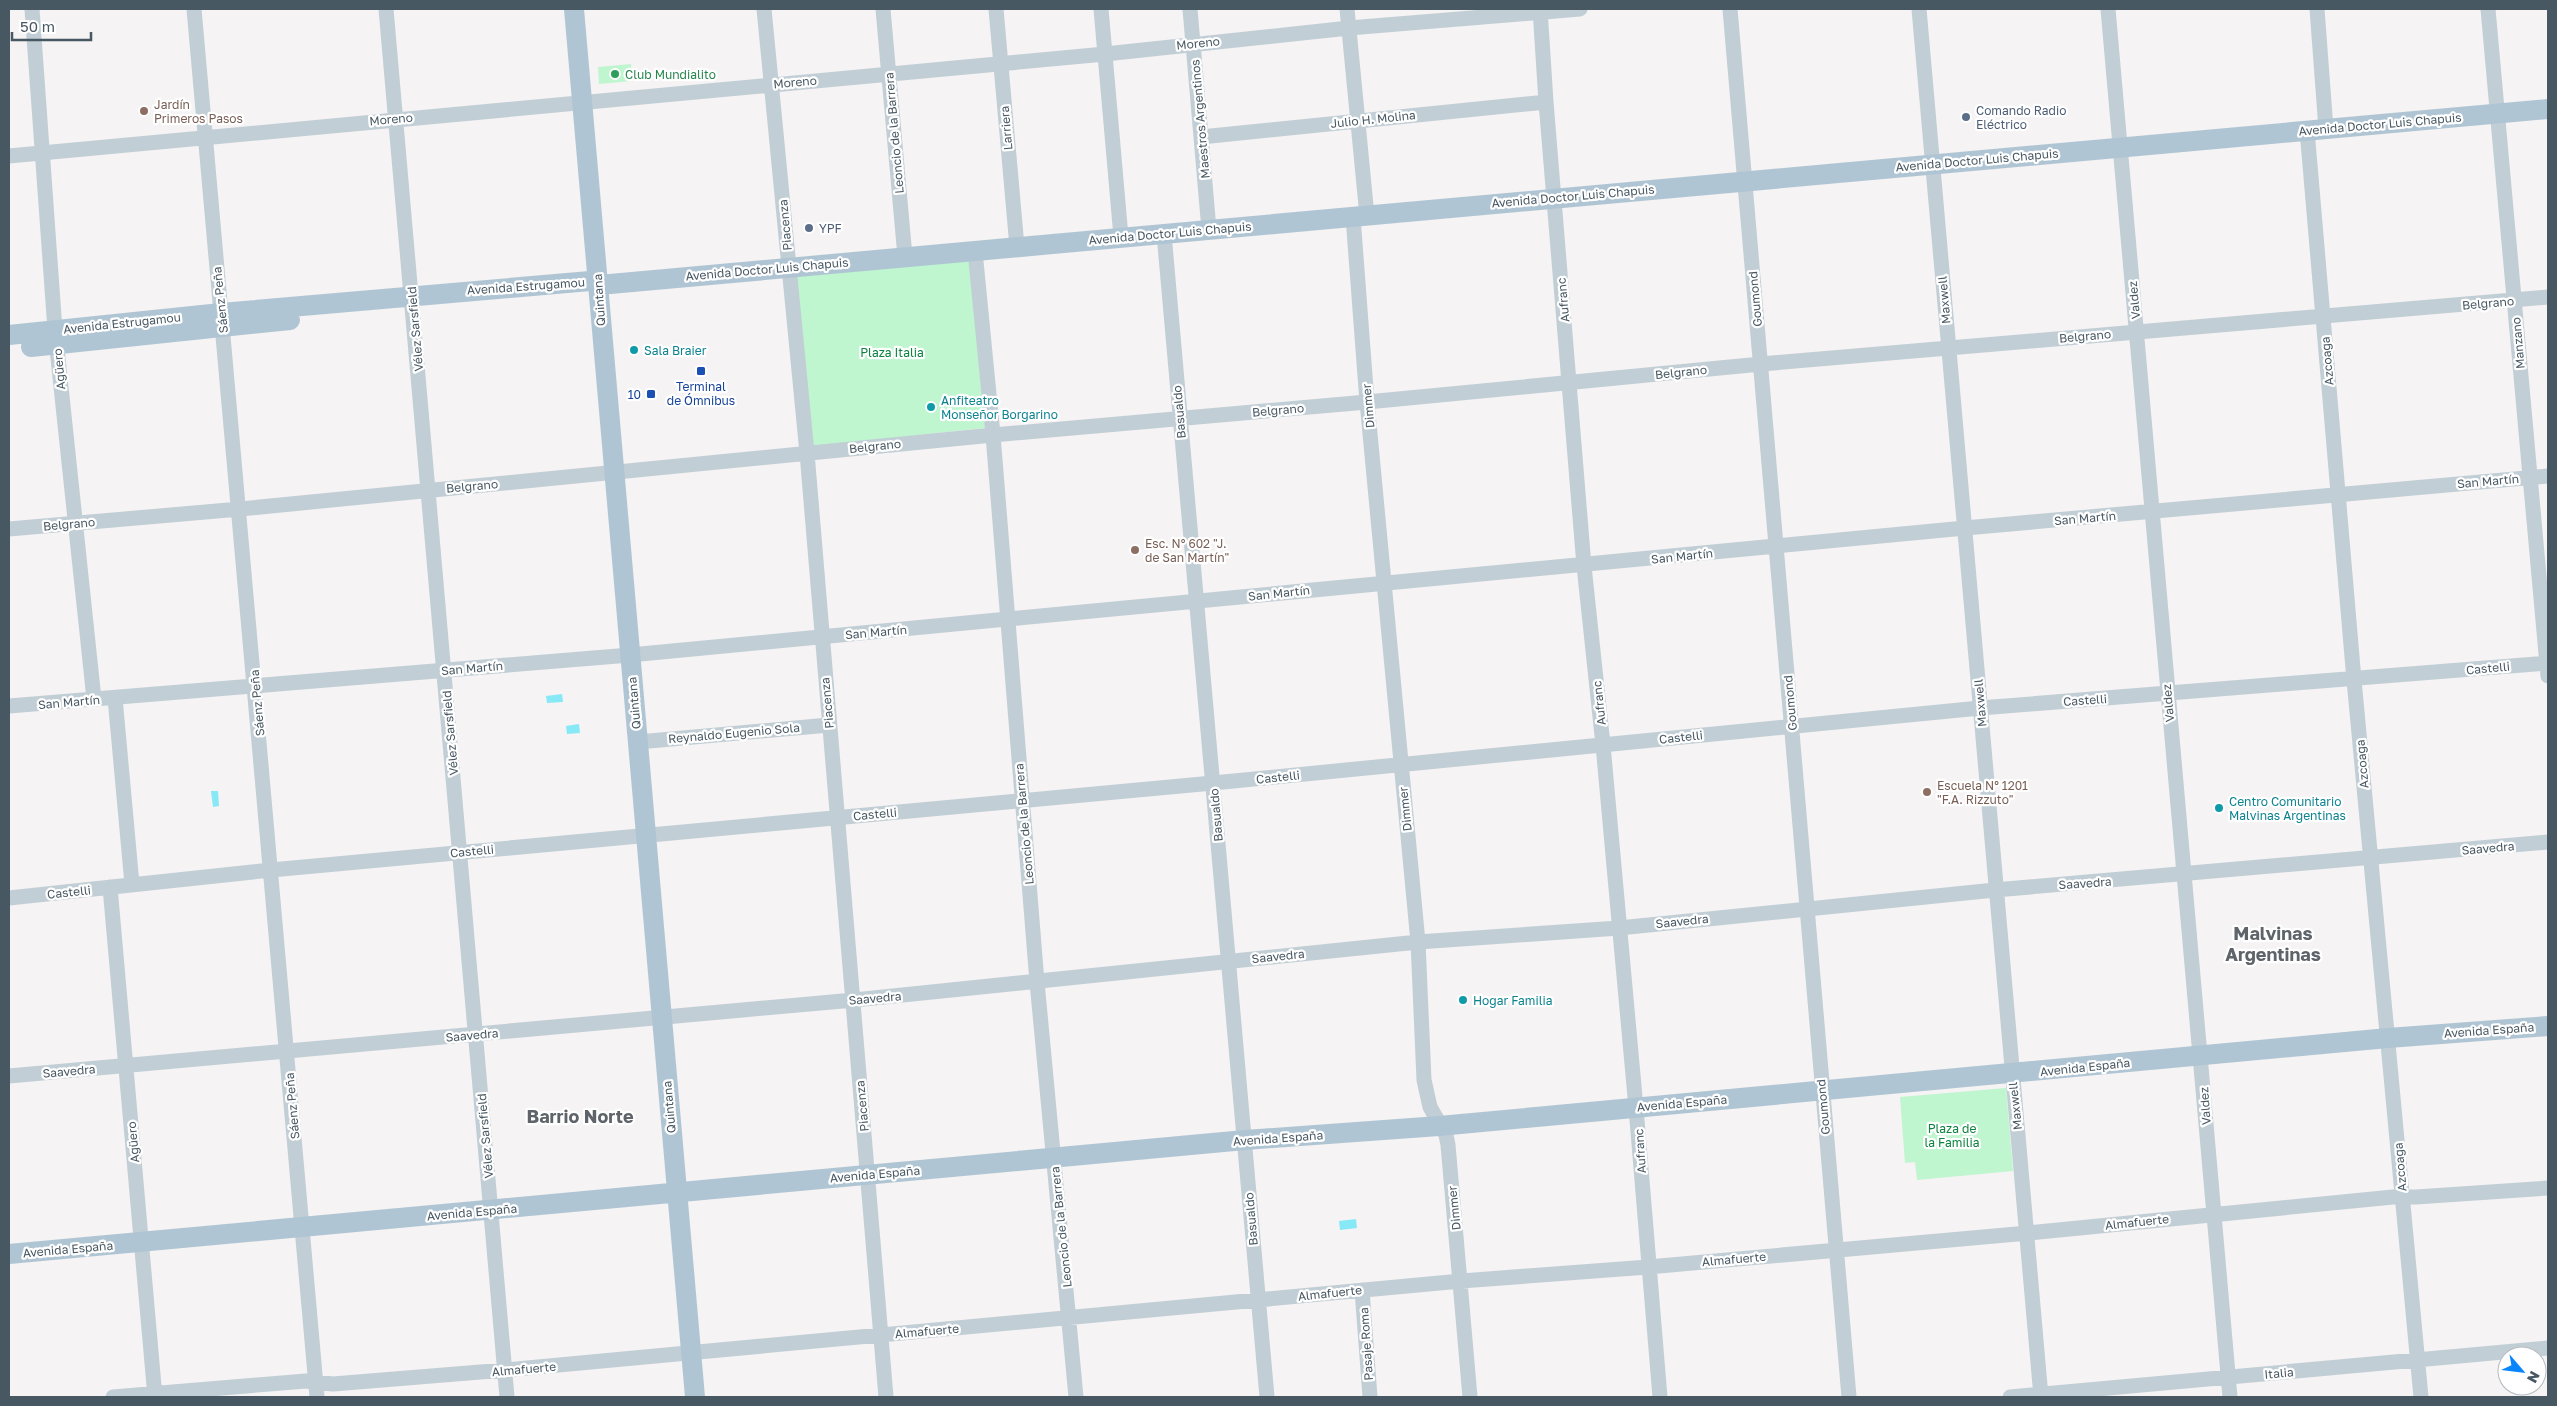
<svg xmlns="http://www.w3.org/2000/svg" width="2557" height="1406" font-family="'Golos Text',sans-serif">
	<style>
		.green { fill: #bff5cf }
		.water { fill: #87e8f6 }
		.lines { fill: none; stroke-linecap: round; stroke-linejoin: round }
		.minor { stroke: #c2ced5; stroke-width: 15 }
		.major { stroke: #b0c5d4; stroke-width: 20 }
		.leisure-dot { fill: #2e9e5b; stroke: #fff; stroke-width: 2 }
		.education-dot { fill: #8d6e63; stroke: #fff; stroke-width: 2 }
		.service-dot { fill: #5c6f8a; stroke: #fff; stroke-width: 2 }
		.culture-dot { fill: #0f9aa8; stroke: #fff; stroke-width: 2 }
		.transit-dot { fill: #1a4fb4; stroke: #fff; stroke-width: 2 }
		.labels { text-anchor: middle; dominant-baseline: central; stroke-width: 4.5; stroke-linejoin: round; paint-order: stroke }
		.street-label { font-size: 12px; fill: #485863; stroke: #fff }
		.leisure-label { font-size: 12px; fill: #27864d; stroke: #fff; text-anchor: start }
		.education-label { font-size: 12px; fill: #785e54; stroke: #fff; text-anchor: start }
		.service-label { font-size: 12px; fill: #4e5e75; stroke: #fff; text-anchor: start }
		.culture-label { font-size: 12px; fill: #0d838f; stroke: #fff; text-anchor: start }
		.park-label { font-size: 12px; fill: #0d833f; stroke: #fff }
		.transit-label { font-size: 12px; fill: #164399; stroke: #fff }
		.district-label { font-size: 18px; font-weight: bold; fill: #5e6469; stroke: #fff }
	</style>
	<rect width="100%" height="100%" fill="#f5f3f3"/>
	<path class="green" d="M631,64L632,81L599,84L598,67Z
		M969,260L985,428L813,446L796,275Z
		M2006,1088L2013,1171L1917,1180L1915,1162L1905,1163L1900,1097Z"/>
	<path class="water" d="M562,694L563,702L547,703L546,696Z
		M579,724L580,733L567,734L566,726Z
		M211,791H218L219,806L213,807Z
		M1356,1219L1357,1228L1340,1230L1339,1221Z"/>
	<g class="lines">
		<path class="minor" d="M32,9L55,330L94,699
			M194,9L317,1397
			M386,9L507,1397
			M764,9L807,453L886,1397
			M883,9L905,257
			M996,9L1017,247
			M1101,9L1121,237
			M1190,9L1209,230
			M1347,9L1367,216
			M1540,9L1546,102L1584,566L1603,745L1636,1108L1660,1397
			M1730,9L1849,1397
			M1919,9L2041,1397
			M2108,9L2230,1397
			M2317,9L2326,129
			M2488,9L2548,676
			M2307,130L2354,680L2421,1397
			M1201,137L1546,102
			M9,156L1105,54L1349,28L1580,9
			M1353,217L1367,402L1418,942L1424,1080L1430,1107L1446,1135L1448,1145L1470,1397
			M1164,234L1267,1397
			M975,251L993,435L1037,982L1076,1397
			M9,529L240,509L993,435L1367,402L1761,364L2548,297
			M115,698L132,884
			M9,706L630,655L1965,528L2548,476
			M638,742L829,725
			M110,887L155,1397
			M9,898L271,870L1213,783L1980,708L2548,663
			M9,1076L854,1000L1418,942L1619,928L1995,890L2548,842
			M1362,1290L1370,1397
			M113,1397L306,1381L333,1384L505,1370L1461,1281L1648,1267L2028,1233L2393,1197H2416L2548,1188
			M2010,1397L2548,1348"/>
		<path class="major" d="M574,9L695,1397
			M9,335L221,313L590,281L599,285L2548,109
			M31,347L290,320
			M9,1254L1245,1140L1439,1126L2388,1038L2548,1026"/>
	</g>
	<circle class="leisure-dot" cx="615" cy="74" r="5"/>
	<g class="education-dot">
		<circle cx="144" cy="111" r="5"/>
		<circle cx="1135" cy="550" r="5"/>
		<circle cx="1927" cy="792" r="5"/>
	</g>
	<g class="service-dot">
		<circle cx="1966" cy="117" r="5"/>
		<circle cx="809" cy="228" r="5"/>
	</g>
	<g class="culture-dot">
		<circle cx="634" cy="350" r="5"/>
		<circle cx="931" cy="407" r="5"/>
		<circle cx="2219" cy="808" r="5"/>
		<circle cx="1463" cy="1000" r="5"/>
	</g>
	<g class="transit-dot">
		<rect x="696" y="366" width="10" height="10" rx="2.5"/>
		<rect x="646" y="389" width="10" height="10" rx="2.5"/>
	</g>
	<g class="labels">
		<g class="street-label">
			<text transform="translate(1198 43) rotate(-6)">Moreno</text>
			<text transform="translate(795 82) rotate(-5)">Moreno</text>
			<text transform="translate(391 119) rotate(-5)">Moreno</text>
			<text transform="translate(1200 119) rotate(-95)">Maestros Argentinos</text>
			<text transform="translate(1373 119) rotate(-6)">Julio H. Molina</text>
			<text transform="translate(2380 124) rotate(-5)">Avenida Doctor Luis Chapuis</text>
			<text transform="translate(1006 128) rotate(-95)">Larriera</text>
			<text transform="translate(894 133) rotate(-95)">Leoncio de la Barrera</text>
			<text transform="translate(1977 160) rotate(-5)">Avenida Doctor Luis Chapuis</text>
			<text transform="translate(1573 196) rotate(-5)">Avenida Doctor Luis Chapuis</text>
			<text transform="translate(785 225) rotate(-95)">Piacenza</text>
			<text transform="translate(1170 233) rotate(-5)">Avenida Doctor Luis Chapuis</text>
			<text transform="translate(767 269) rotate(-5)">Avenida Doctor Luis Chapuis</text>
			<text transform="translate(526 286) rotate(-4)">Avenida Estrugamou</text>
			<text transform="translate(1755 299) rotate(-95)">Goumond</text>
			<text transform="translate(220 300) rotate(-96)">Sáenz Peña</text>
			<text transform="translate(599 300) rotate(-94)">Quintana</text>
			<text transform="translate(1563 300) rotate(-95)">Aufranc</text>
			<text transform="translate(1944 300) rotate(-95)">Maxwell</text>
			<text transform="translate(2134 300) rotate(-95)">Valdez</text>
			<text transform="translate(2488 303) rotate(-5)">Belgrano</text>
			<text transform="translate(122 323) rotate(-6)">Avenida Estrugamou</text>
			<text transform="translate(415 329) rotate(-95)">Vélez Sarsfield</text>
			<text transform="translate(2085 336) rotate(-5)">Belgrano</text>
			<text transform="translate(2518 343) rotate(-95)">Manzano</text>
			<text transform="translate(2327 361) rotate(-95)">Azcoaga</text>
			<text transform="translate(59 369) rotate(-95)">Agüero</text>
			<text transform="translate(1681 372) rotate(-6)">Belgrano</text>
			<text transform="translate(1368 406) rotate(-95)">Dimmer</text>
			<text transform="translate(1278 410) rotate(-5)">Belgrano</text>
			<text transform="translate(1179 412) rotate(-95)">Basualdo</text>
			<text transform="translate(875 446) rotate(-6)">Belgrano</text>
			<text transform="translate(2488 481) rotate(-5)">San Martín</text>
			<text transform="translate(472 486) rotate(-5)">Belgrano</text>
			<text transform="translate(2085 518) rotate(-5)">San Martín</text>
			<text transform="translate(69 524) rotate(-5)">Belgrano</text>
			<text transform="translate(1682 556) rotate(-6)">San Martín</text>
			<text transform="translate(1279 593) rotate(-6)">San Martín</text>
			<text transform="translate(876 632) rotate(-5)">San Martín</text>
			<text transform="translate(472 668) rotate(-5)">San Martín</text>
			<text transform="translate(2488 668) rotate(-5)">Castelli</text>
			<text transform="translate(2085 700) rotate(-4)">Castelli</text>
			<text transform="translate(69 702) rotate(-5)">San Martín</text>
			<text transform="translate(257 703) rotate(-95)">Sáenz Peña</text>
			<text transform="translate(634 703) rotate(-95)">Quintana</text>
			<text transform="translate(827 703) rotate(-95)">Piacenza</text>
			<text transform="translate(1599 703) rotate(-96)">Aufranc</text>
			<text transform="translate(1790 703) rotate(-95)">Goumond</text>
			<text transform="translate(1980 703) rotate(-95)">Maxwell</text>
			<text transform="translate(2168 703) rotate(-95)">Valdez</text>
			<text transform="translate(450 733) rotate(-95)">Vélez Sarsfield</text>
			<text transform="translate(734 733) rotate(-5)">Reynaldo Eugenio Sola</text>
			<text transform="translate(1681 737) rotate(-6)">Castelli</text>
			<text transform="translate(2362 764) rotate(-95)">Azcoaga</text>
			<text transform="translate(1278 777) rotate(-6)">Castelli</text>
			<text transform="translate(1405 809) rotate(-96)">Dimmer</text>
			<text transform="translate(875 814) rotate(-5)">Castelli</text>
			<text transform="translate(1216 815) rotate(-95)">Basualdo</text>
			<text transform="translate(1024 824) rotate(-95)">Leoncio de la Barrera</text>
			<text transform="translate(2488 848) rotate(-5)">Saavedra</text>
			<text transform="translate(472 851) rotate(-5)">Castelli</text>
			<text transform="translate(2085 883) rotate(-4)">Saavedra</text>
			<text transform="translate(69 892) rotate(-6)">Castelli</text>
			<text transform="translate(1682 921) rotate(-6)">Saavedra</text>
			<text transform="translate(1278 956) rotate(-6)">Saavedra</text>
			<text transform="translate(875 998) rotate(-5)">Saavedra</text>
			<text transform="translate(2489 1030) rotate(-4)">Avenida España</text>
			<text transform="translate(472 1035) rotate(-5)">Saavedra</text>
			<text transform="translate(2085 1067) rotate(-6)">Avenida España</text>
			<text transform="translate(69 1071) rotate(-5)">Saavedra</text>
			<text transform="translate(1682 1103) rotate(-5)">Avenida España</text>
			<text transform="translate(292 1106) rotate(-95)">Sáenz Peña</text>
			<text transform="translate(862 1106) rotate(-95)">Piacenza</text>
			<text transform="translate(2015 1106) rotate(-96)">Maxwell</text>
			<text transform="translate(2205 1106) rotate(-94)">Valdez</text>
			<text transform="translate(669 1107) rotate(-95)">Quintana</text>
			<text transform="translate(1823 1107) rotate(-95)">Goumond</text>
			<text transform="translate(485 1136) rotate(-95)">Vélez Sarsfield</text>
			<text transform="translate(1278 1138) rotate(-4)">Avenida España</text>
			<text transform="translate(133 1142) rotate(-95)">Agüero</text>
			<text transform="translate(1640 1151) rotate(-94)">Aufranc</text>
			<text transform="translate(2400 1167) rotate(-95)">Azcoaga</text>
			<text transform="translate(875 1174) rotate(-5)">Avenida España</text>
			<text transform="translate(1454 1208) rotate(-96)">Dimmer</text>
			<text transform="translate(472 1212) rotate(-5)">Avenida España</text>
			<text transform="translate(1251 1219) rotate(-95)">Basualdo</text>
			<text transform="translate(2137 1222) rotate(-6)">Almafuerte</text>
			<text transform="translate(1061 1227) rotate(-96)">Leoncio de la Barrera</text>
			<text transform="translate(68 1249) rotate(-5)">Avenida España</text>
			<text transform="translate(1734 1259) rotate(-5)">Almafuerte</text>
			<text transform="translate(1330 1293) rotate(-6)">Almafuerte</text>
			<text transform="translate(927 1331) rotate(-5)">Almafuerte</text>
			<text transform="translate(1366 1344) rotate(-94)">Pasaje Roma</text>
			<text transform="translate(524 1369) rotate(-5)">Almafuerte</text>
			<text transform="translate(2279 1373) rotate(-5)">Italia</text>
		</g>
		<g class="leisure-label">
			<text x="625" y="74">Club Mundialito</text>
		</g>
		<g class="education-label">
			<text x="154" y="104">Jardín<tspan x="154" dy="14">Primeros Pasos</tspan></text>
			<text x="1145" y="543">Esc. N° 602 "J.<tspan x="1145" dy="14">de San Martín"</tspan></text>
			<text x="1937" y="785">Escuela N° 1201<tspan x="1937" dy="14">"F.A. Rizzuto"</tspan></text>
		</g>
		<g class="service-label">
			<text x="1976" y="110">Comando Radio<tspan x="1976" dy="14">Eléctrico</tspan></text>
			<text x="819" y="228">YPF</text>
		</g>
		<g class="culture-label">
			<text x="644" y="350">Sala Braier</text>
			<text x="941" y="400">Anfiteatro<tspan x="941" dy="14">Monseñor Borgarino</tspan></text>
			<text x="2229" y="801">Centro Comunitario<tspan x="2229" dy="14">Malvinas Argentinas</tspan></text>
			<text x="1473" y="1000">Hogar Familia</text>
		</g>
		<g class="park-label">
			<text x="892" y="352">Plaza Italia</text>
			<text x="1952" y="1128">Plaza de<tspan x="1952" dy="14">la Familia</tspan></text>
		</g>
		<g class="transit-label">
			<text x="701" y="386">Terminal<tspan x="701" dy="14">de Ómnibus</tspan></text>
			<text x="641" y="394" text-anchor="end">10</text>
		</g>
		<g class="district-label">
			<text x="2273" y="933">Malvinas<tspan x="2273" dy="21">Argentinas</tspan></text>
			<text x="580" y="1116">Barrio Norte</text>
		</g>
	</g>
	<rect width="2557" height="1406" fill="none" stroke="#485863" stroke-width="20"/>
	<g transform="translate(2522 1371) rotate(118)"><circle r="24" fill="#ffffff" stroke="#b6bcc1"/>
	<path d="M0-4L9 19L0 12L-9 19Z" fill="#0785fb"/>
	<text y="-8" font-size="14" font-weight="bold" text-anchor="middle" fill="#485863">N</text>
	</g>
	<path d="M12 32v8h79v-8" fill="none" stroke="#485863" stroke-width="2.5"/>
	<text x="20" y="32" font-size="15" fill="#485863" stroke="#ffffff" stroke-width="4" paint-order="stroke">50 m</text>
</svg>
